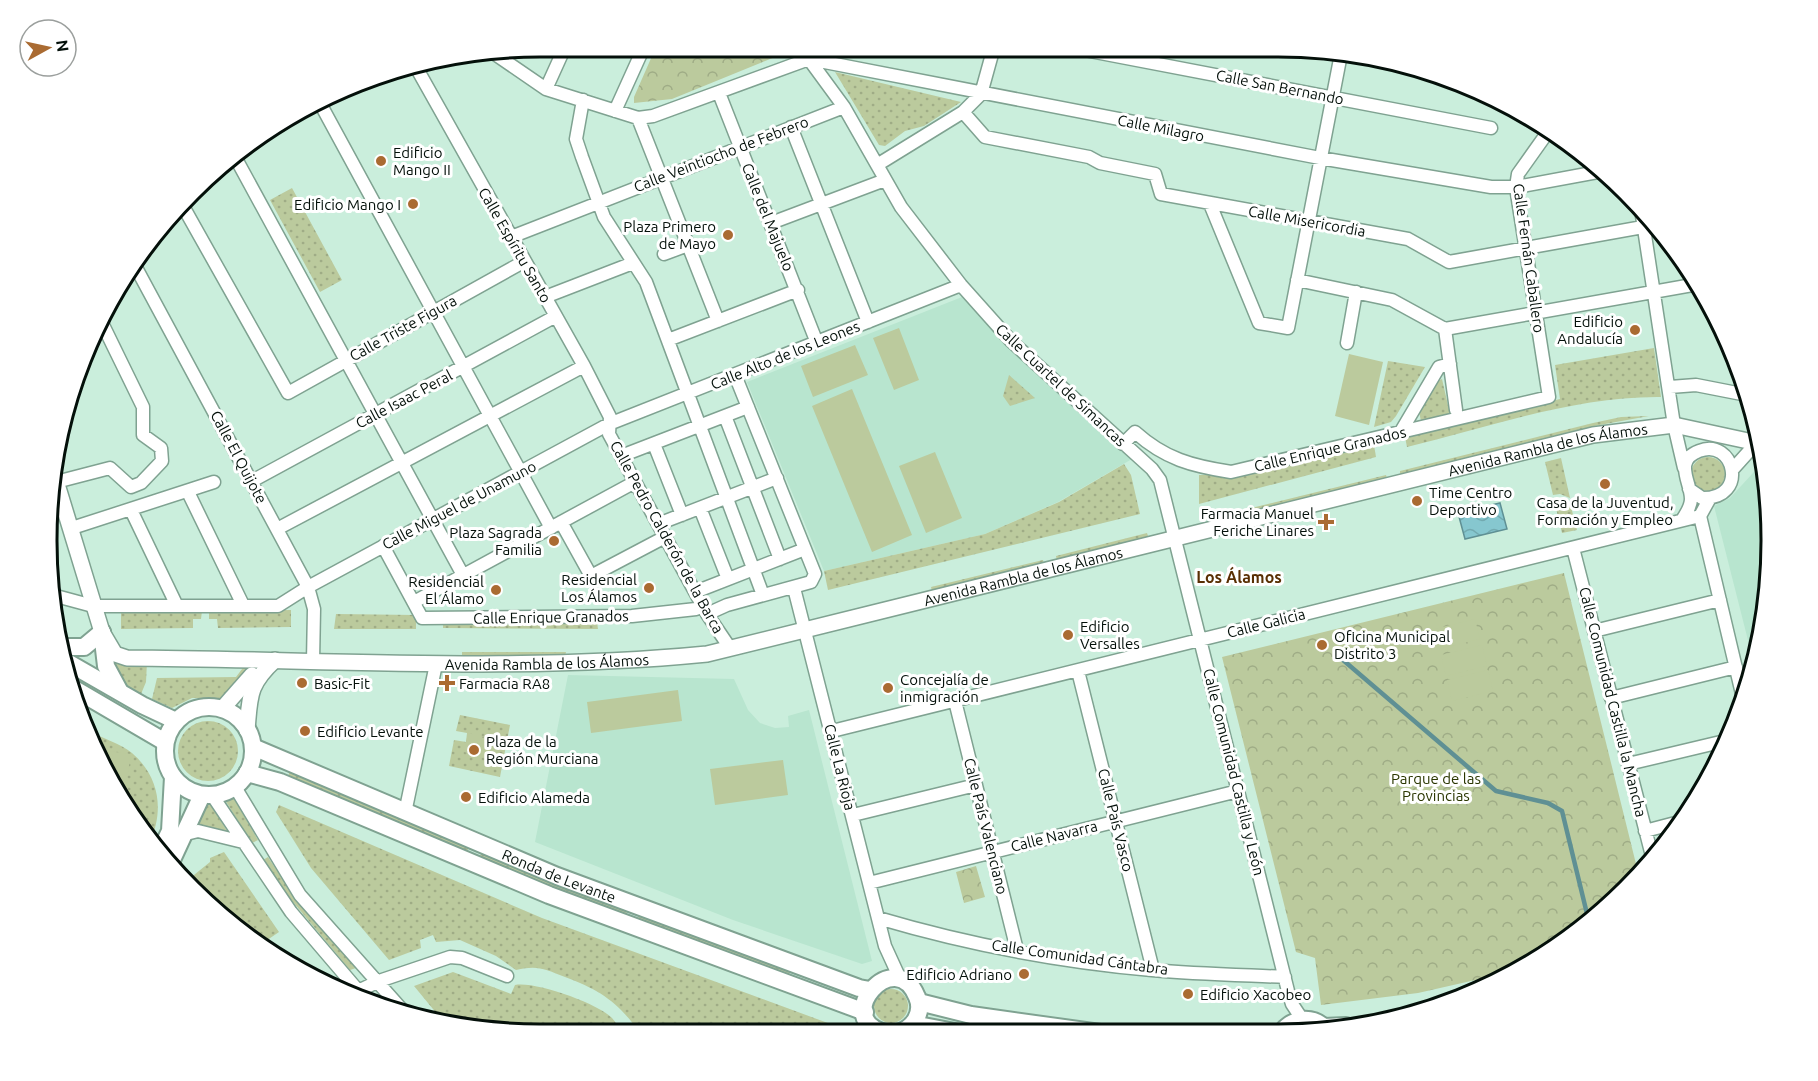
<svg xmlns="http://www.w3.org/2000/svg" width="1818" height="1081" font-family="Ubuntu,sans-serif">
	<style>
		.built { fill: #b8e5cf }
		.grass { fill: url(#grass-dots) }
		.park { fill: url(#park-crowns) }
		.pitch { fill: #bbca9d }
		.water { fill: url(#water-waves); stroke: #5f9094; stroke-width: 1.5 }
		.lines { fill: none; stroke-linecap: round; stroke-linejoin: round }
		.stream { stroke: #5f9094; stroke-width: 4.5 }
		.minor-casing { stroke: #7fa291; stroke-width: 15 }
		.tertiary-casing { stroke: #7fa291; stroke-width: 18 }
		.secondary-casing { stroke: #7fa291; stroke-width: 20 }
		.minor { stroke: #fff; stroke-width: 12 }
		.tertiary { stroke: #fff; stroke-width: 15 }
		.secondary { stroke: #fff; stroke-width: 16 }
		.poi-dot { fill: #aa6b32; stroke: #fff; stroke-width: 2 }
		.labels { text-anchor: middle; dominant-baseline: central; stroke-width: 6; stroke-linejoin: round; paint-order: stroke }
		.street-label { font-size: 15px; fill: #04100a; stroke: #fff }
		.poi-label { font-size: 15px; fill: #04100a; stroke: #fff; text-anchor: start }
		.park-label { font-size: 15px; fill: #2a3600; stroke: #fff }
		.neighbourhood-label { font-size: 16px; font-weight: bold; fill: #592f03; stroke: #fff }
		.rim { fill: none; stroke: #04100a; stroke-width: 3 }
	</style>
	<defs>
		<pattern id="grass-dots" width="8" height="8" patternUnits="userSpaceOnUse" patternTransform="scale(1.5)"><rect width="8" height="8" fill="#bbca9d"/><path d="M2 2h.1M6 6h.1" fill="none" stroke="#9fac86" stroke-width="1.8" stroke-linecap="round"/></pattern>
		<pattern id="park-crowns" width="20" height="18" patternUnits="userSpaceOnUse" patternTransform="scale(1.5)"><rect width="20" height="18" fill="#bbca9d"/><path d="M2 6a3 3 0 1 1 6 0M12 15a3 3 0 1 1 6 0" fill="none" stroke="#9fac86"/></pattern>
		<pattern id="water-waves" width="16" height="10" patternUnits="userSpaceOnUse" patternTransform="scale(1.5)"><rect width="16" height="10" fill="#86c7cf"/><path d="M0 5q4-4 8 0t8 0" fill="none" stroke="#72aab0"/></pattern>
	</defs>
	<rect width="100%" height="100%" fill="#caeedc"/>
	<path class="built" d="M962,297L1006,345L1132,459L1058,502L985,534L824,571L747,382Z
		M1764,461L1771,541L1762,637L1754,664L1714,506L1730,498Z
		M568,675L734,679L748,710L760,723L775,728L789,727L788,716L809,710L872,961L862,964L733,920L535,842Z"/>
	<path class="grass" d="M835,72L961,102L924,126L905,131L885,146L879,145Z
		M292,188L342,280L320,292L270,200Z
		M1654,348L1661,397C1575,396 1490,427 1407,447L1405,437L1560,399L1555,365Z
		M1388,361L1425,367L1396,416L1391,422L1374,427Z
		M1009,375L1035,398L1010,406L1003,396Z
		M1442,379L1450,414L1421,421L1419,412L1438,381Z
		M1649,416L1594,426L1400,474V471L1593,423L1621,417Z
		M1374,445L1376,457L1199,504V475H1233Z
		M1691 474a17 17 0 1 1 34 0a17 17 0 1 1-34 0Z
		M1561,458L1570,498L1560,494L1553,495L1545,462Z
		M1124,464L1131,475L1140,514L828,590L824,571L985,534L1059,502Z
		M1386,475L1387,478L1244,513L1243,510Z
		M1558,499L1570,503L1577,530L1562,533L1554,500Z
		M1147,533L1149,539L1057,561L1056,556Z
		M1043,560L1044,564L932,591L931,587Z
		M291,610V627L218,628L217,619H209V611Z
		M202,611L201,619H193V628L121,629V612Z
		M336,614L416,615V629H334Z
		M443,622H597L598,629L443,628Z
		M462,652H566L565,656L462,657Z
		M115,657L147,662L146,682L141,694L120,681L112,667Z
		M245,665L254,666L224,698H192L172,708L152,699L157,678L236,677Z
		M460,715L510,725L500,777L449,766L454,740L466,742L467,733L456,731Z
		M178 751a30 30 0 1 1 60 0a30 30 0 1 1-60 0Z
		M90,732C103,738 121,744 132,753C160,777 164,811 150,842Z
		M290,770L469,846L467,853L288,777Z
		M233,797L258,840L252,843L225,800Z
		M201,803L210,804L229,834L196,825Z
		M279,805L542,918L855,1033H640C618,1002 600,990 565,977C544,969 538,965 516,970L496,956L460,940L436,942L433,935L420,940L421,948L389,960L311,868L276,812Z
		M224,852L279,932L260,945L189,879L210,862V858Z
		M482,852L628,909L625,916L479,858Z
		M268,857L289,889L356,968L350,970L283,890L263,860Z
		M640,914L791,970L788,977L637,921Z
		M453,972L511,994L515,985C535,981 597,1003 612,1018C616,1022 619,1029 622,1033H508L442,1020L414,986Z
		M874 1006a17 17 0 1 1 34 0a17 17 0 1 1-34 0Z"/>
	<path class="park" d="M656,47H783L785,53L672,99L634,103V97Z
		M1564,573L1638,872L1603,912L1524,969L1418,993L1321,1005L1315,958L1296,952L1222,657Z
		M468,733L498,740L494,758L464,752Z
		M976,866L985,897L964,903L956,872Z"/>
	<path class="pitch" d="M899,328L919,380L894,390L873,338Z
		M855,345L868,375L813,397L801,366Z
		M1349,354L1383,362L1369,425L1335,416Z
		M852,389L912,535L872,552L812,406Z
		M935,452L962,518L926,533L899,466Z
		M1475,619L1480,639L1439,649L1434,629Z
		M1482,645L1487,666L1446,676L1441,655Z
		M1488,670L1493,691L1452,701L1447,680Z
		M678,690L682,721L591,733L587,702Z
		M100,750L131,754L124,796Z
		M783,760L788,795L715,805L710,769Z"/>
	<path class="water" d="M1500,503L1507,529L1465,539L1458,513Z"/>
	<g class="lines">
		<path class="stream" d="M1343,660L1496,791L1548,803L1562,811L1589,922"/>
		<g class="minor-casing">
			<path id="minor" d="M800,47L844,107L901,207L961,285L1011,341L1152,469L1160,480L1288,991L1292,1004L1302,1019
				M1069,47L1491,128
				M495,54L546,89L638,118L653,116L809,59
				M809,59L1320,158L1491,187H1516L1603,171
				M416,67L584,366L610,417L609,434L707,614L730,648
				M546,89L565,47
				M719,93L817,343
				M583,100L576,139L582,157L604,217L646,282L763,595
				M321,105L551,528
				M615,111L644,47
				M963,112L985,137L1089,157L1100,163L1155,174L1161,194L1408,239L1449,262L1654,225
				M638,118L718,321
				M791,127L868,322
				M234,155L464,577
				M877,165L963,112L981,94L994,47
				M1210,204L1259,323L1288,328L1341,54
				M184,208L288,393L525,261
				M1641,209L1674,425L1684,468
				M771,223L885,180
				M511,237L844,107
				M664,254L688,245
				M133,262L308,587L314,609L313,661
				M1297,280L1392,300L1445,329L1698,284
				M545,297L633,263
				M1445,329L1456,410
				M668,340L798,290
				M1347,343L1356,292
				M1670,387L1696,385L1747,395
				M725,416L780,559
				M1400,433L1439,367L1450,364
				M654,444L682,515
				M1123,444L1135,432C1165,459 1192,466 1231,472L1549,397L1516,187L1518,174L1550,129
				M621,456L748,407
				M1733,469L1760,439
				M252,481L556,316
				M56,482L110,468L131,487L141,483L162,461L161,448L143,435V407L102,323
				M188,492L243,605
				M1710,498L1700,516L1743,698
				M700,508L728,579
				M131,510L177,606
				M1682,520C1686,514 1691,506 1691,499C1691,482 1673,461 1699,451C1734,437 1750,499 1702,498L1689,489
				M561,522L591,576L665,537
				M658,524L777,478
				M72,528L214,482
				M277,529L584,366
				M383,546L422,618L632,616L696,609
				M1573,548L1652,856
				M794,588L885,946L901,981
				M695,592L805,549
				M56,596L93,606H278L308,587L609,424L961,285
				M414,602L635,482
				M707,614L727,605L811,582L815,574L735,375
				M1594,631L1720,600
				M1078,671L1153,970
				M1611,698L1736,667
				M955,701L1017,950
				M832,731L1700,516
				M1628,764L1729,740
				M235,787L300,895L405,1013
				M212,795L291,912L367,1001
				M405,813L436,664
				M853,815L976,785
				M1645,831L1683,821
				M186,834L198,831L243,842
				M869,883L1238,791
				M878,918C966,944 1061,962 1152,970C1196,974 1241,975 1285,977
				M354,993L379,981L450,957L462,958L507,976"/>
		</g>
		<g class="tertiary-casing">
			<g id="tertiary">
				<path id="s1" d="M56,481L102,632L115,654L127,658C320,659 514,673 707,654L1593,435L1674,425L1762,444"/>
				<path d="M222,709L252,675"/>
				<path d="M247,730C250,696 248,685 275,660"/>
			</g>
		</g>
		<g class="secondary-casing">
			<g id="secondary">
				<path d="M102,632L106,666L119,690"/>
				<path d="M64,647H84L102,632"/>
				<path d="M67,662L142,705L176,721"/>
				<path d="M71,687L165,742"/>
				<circle cx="209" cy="751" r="44"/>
				<path id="s2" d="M253,747L557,876L859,988L870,990"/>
				<path d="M247,773L280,782L549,895L865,1012"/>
				<path d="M160,852L170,831L173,777"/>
				<path d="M171,862L202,795"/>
				<path d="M919,1002L971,1015L1100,1033"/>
				<path d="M913,1024L960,1033"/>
				<path d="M1324,1027L1346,1026"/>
				<path d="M886,1033C829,1020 895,943 917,997C924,1013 913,1029 897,1033"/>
				<path d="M1281,1033C1293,1017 1313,1015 1327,1030"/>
			</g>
		</g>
		<use href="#minor" class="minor"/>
		<use href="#tertiary" class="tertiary"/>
		<use href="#secondary" class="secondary"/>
	</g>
	<g class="poi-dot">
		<circle cx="381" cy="161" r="6"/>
		<circle cx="413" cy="204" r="6"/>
		<circle cx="728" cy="235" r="6"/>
		<circle cx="1635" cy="330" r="6"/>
		<circle cx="1605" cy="484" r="6"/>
		<circle cx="1417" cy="501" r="6"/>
		<path d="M1323 513h6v6h6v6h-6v6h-6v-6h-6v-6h6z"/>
		<circle cx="554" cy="541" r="6"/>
		<circle cx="649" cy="588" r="6"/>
		<circle cx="496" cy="590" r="6"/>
		<circle cx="1068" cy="635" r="6"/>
		<circle cx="1322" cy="645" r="6"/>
		<circle cx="302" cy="683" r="6"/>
		<path d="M444 674h6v6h6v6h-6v6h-6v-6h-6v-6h6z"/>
		<circle cx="888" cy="688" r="6"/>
		<circle cx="305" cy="731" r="6"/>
		<circle cx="474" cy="750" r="6"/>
		<circle cx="466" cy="797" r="6"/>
		<circle cx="1024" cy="974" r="6"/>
		<circle cx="1188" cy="994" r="6"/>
	</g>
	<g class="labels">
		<g class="street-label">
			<text transform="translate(1280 87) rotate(11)">Calle San Bernando</text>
			<text transform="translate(1161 128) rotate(11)">Calle Milagro</text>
			<text transform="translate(721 154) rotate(-21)">Calle Veintiocho de Febrero</text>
			<text transform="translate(768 217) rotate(68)">Calle del Majuelo</text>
			<text transform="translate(1307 221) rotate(10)">Calle Misericordia</text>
			<text transform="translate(515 245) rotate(60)">Calle Espíritu Santo</text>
			<text transform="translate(1529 258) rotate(82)">Calle Fernán Caballero</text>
			<text transform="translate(403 328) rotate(-29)">Calle Triste Figura</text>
			<text transform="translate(785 355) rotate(-22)">Calle Alto de los Leones</text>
			<text transform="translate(1061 385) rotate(43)">Calle Cuartel de Simancas</text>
			<text transform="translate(404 399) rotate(-28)">Calle Isaac Peral</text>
			<text transform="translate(1330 449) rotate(-13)">Calle Enrique Granados</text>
			<text stroke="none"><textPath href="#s1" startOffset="1642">Avenida Rambla de los Álamos</textPath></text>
			<text transform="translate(239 457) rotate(62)">Calle El Quijote</text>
			<text transform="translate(459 505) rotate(-28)">Calle Miguel de Unamuno</text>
			<text transform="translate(667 537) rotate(61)">Calle Pedro Calderón de la Barca</text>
			<text stroke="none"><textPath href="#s1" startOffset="1102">Avenida Rambla de los Álamos</textPath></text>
			<text transform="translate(551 617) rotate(-1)">Calle Enrique Granados</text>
			<text transform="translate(1266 623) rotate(-14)">Calle Galicia</text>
			<text stroke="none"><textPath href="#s1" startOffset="616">Avenida Rambla de los Álamos</textPath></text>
			<text transform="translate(1613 702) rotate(76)">Calle Comunidad Castilla la Mancha</text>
			<text transform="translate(840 767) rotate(76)">Calle La Rioja</text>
			<text transform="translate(1234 772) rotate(76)">Calle Comunidad Castilla y León</text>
			<text transform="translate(1116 820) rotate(76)">Calle País Vasco</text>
			<text transform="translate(986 826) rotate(76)">Calle País Valenciano</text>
			<text transform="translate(1054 836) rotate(-14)">Calle Navarra</text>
			<text stroke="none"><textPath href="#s2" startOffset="332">Ronda de Levante</textPath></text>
			<text transform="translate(1080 957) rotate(8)">Calle Comunidad Cántabra</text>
		</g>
		<g class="poi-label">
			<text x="393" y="152">Edificio<tspan x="393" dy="17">Mango II</tspan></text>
			<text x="401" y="204" text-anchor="end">Edificio Mango I</text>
			<text x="716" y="226" text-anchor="end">Plaza Primero<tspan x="716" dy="17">de Mayo</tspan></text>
			<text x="1623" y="321" text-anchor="end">Edificio<tspan x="1623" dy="17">Andalucía</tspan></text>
			<text x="1429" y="492">Time Centro<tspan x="1429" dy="17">Deportivo</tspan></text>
			<text x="1605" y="502" text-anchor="middle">Casa de la Juventud,<tspan x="1605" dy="17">Formación y Empleo</tspan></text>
			<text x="1314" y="513" text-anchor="end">Farmacia Manuel<tspan x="1314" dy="17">Feriche Linares</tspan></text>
			<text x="542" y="532" text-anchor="end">Plaza Sagrada<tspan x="542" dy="17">Familia</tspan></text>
			<text x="637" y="579" text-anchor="end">Residencial<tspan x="637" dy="17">Los Álamos</tspan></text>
			<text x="484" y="581" text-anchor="end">Residencial<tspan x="484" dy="17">El Álamo</tspan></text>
			<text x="1080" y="626">Edificio<tspan x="1080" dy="17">Versalles</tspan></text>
			<text x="1334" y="636">Oficina Municipal<tspan x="1334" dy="17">Distrito 3</tspan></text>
			<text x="900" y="679">Concejalía de<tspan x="900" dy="17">inmigración</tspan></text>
			<text x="314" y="683">Basic-Fit</text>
			<text x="459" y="683">Farmacia RA8</text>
			<text x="317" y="731">Edificio Levante</text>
			<text x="486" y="741">Plaza de la<tspan x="486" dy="17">Región Murciana</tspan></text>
			<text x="478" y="797">Edificio Alameda</text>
			<text x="1012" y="974" text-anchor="end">Edificio Adriano</text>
			<text x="1200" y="994">Edificio Xacobeo</text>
		</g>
		<g class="park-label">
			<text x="1436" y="778">Parque de las<tspan x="1436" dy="17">Provincias</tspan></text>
		</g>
		<g class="neighbourhood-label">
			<text x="1239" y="577">Los Álamos</text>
		</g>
	</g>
	<path d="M0 0H1818V1081H0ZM540 57H1278A483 483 0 0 1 1761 540V541A483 483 0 0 1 1278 1024H540A483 483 0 0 1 57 541V540A483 483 0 0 1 540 57Z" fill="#fff" fill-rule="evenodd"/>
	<path class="rim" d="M540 57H1278A483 483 0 0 1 1761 540V541A483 483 0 0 1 1278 1024H540A483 483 0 0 1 57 541V540A483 483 0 0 1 540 57Z"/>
	<g transform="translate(48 48) rotate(82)"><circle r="28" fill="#ffffff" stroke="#9b9f9d" stroke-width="1.5"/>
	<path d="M0-4.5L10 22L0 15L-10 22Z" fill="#aa6b32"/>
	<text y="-9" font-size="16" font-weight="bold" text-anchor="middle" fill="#04100a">N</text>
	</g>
</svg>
